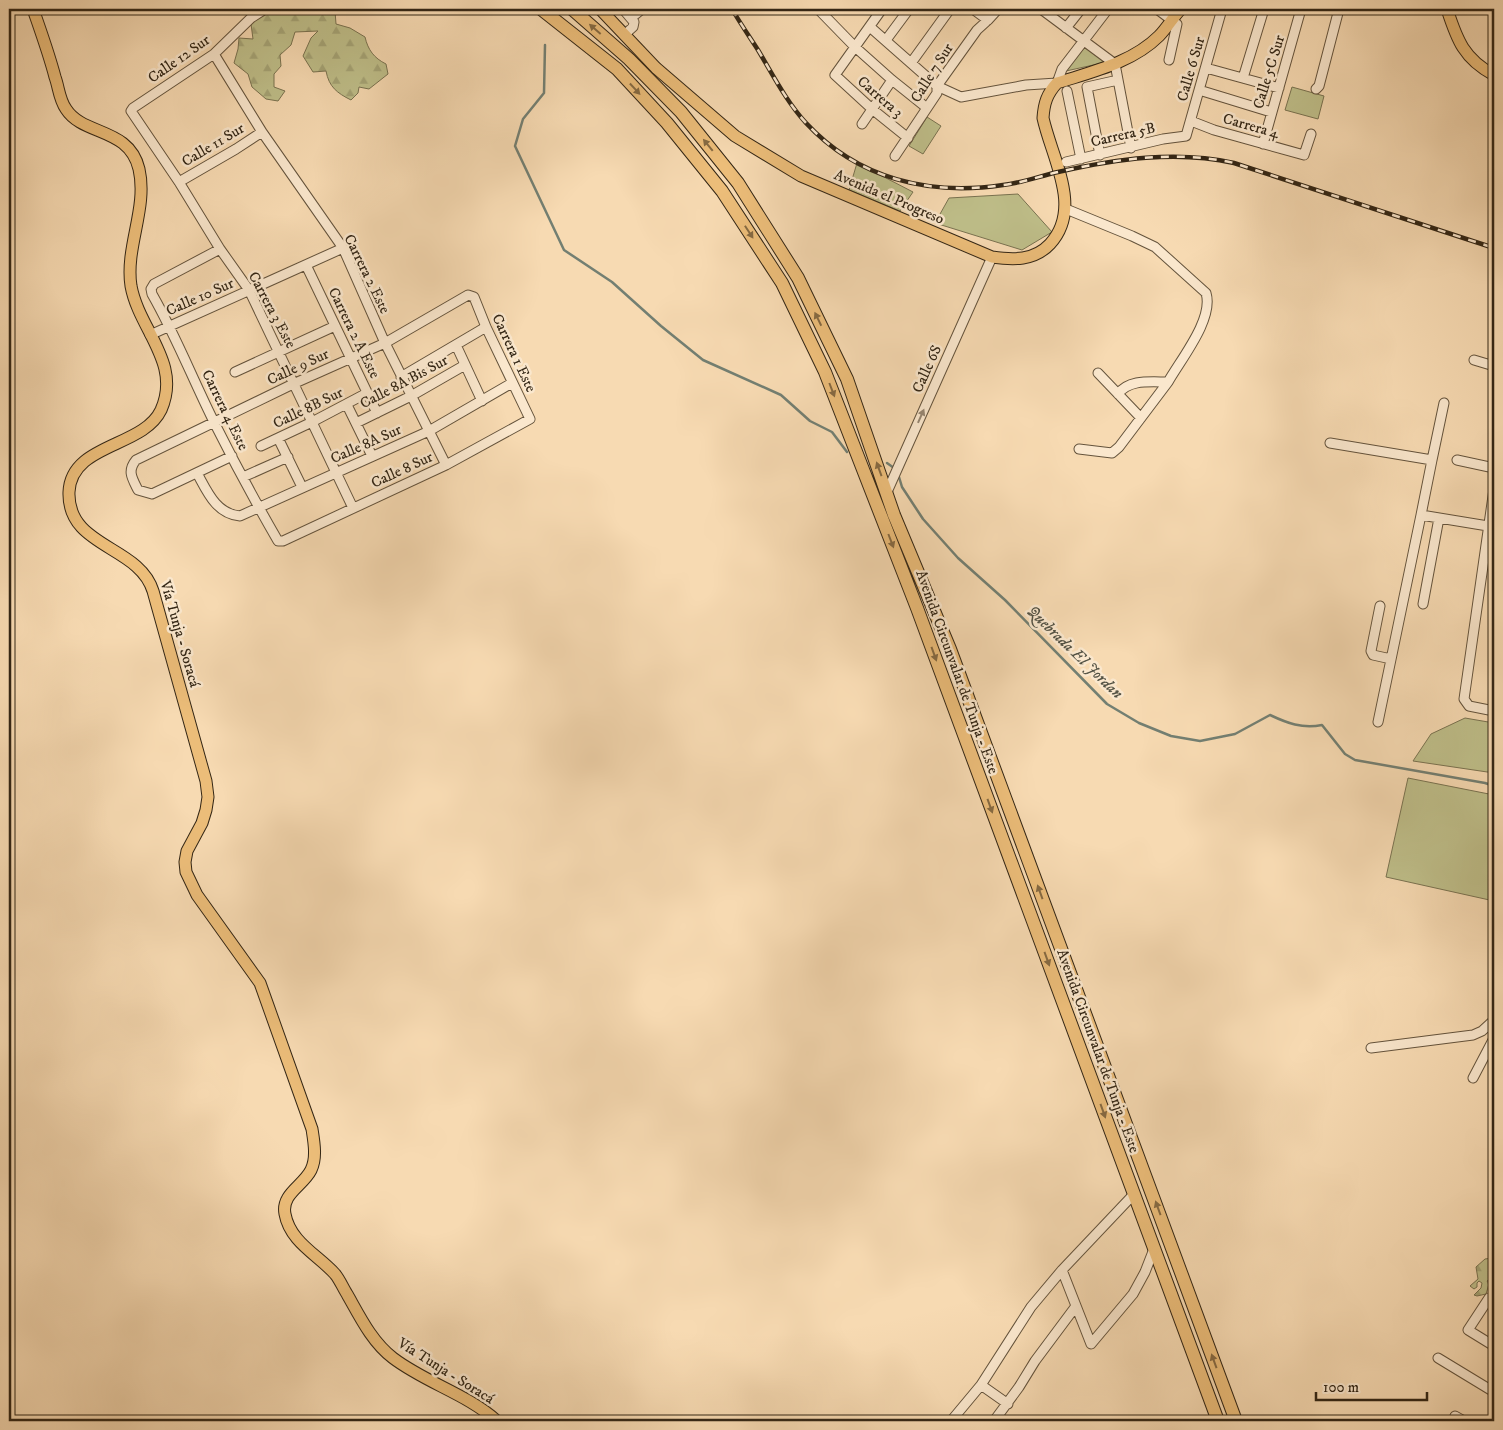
<svg xmlns="http://www.w3.org/2000/svg" width="1503" height="1430" font-family="'IM FELL DW Pica',serif">
	<style>
		.green { fill: #bfbf8a; stroke: #797250 }
		.forest { fill: url(#forest-firs); stroke: #797250 }
		.lines { fill: none; stroke-linecap: round; stroke-linejoin: round }
		.stream { stroke: #737f72; stroke-width: 2.5 }
		.minor-casing { stroke: #64533c; stroke-width: 11 }
		.major-casing { stroke: #332615; stroke-width: 13 }
		.highway-casing { stroke: #332615; stroke-width: 14 }
		.minor { stroke: #fae7cd; stroke-width: 9 }
		.major { stroke: #ecbd79; stroke-width: 11 }
		.highway { stroke: #ecbd79; stroke-width: 12 }
		.rail-casing { stroke: #332615; stroke-width: 4.5 }
		.rail { stroke: #fae7cd; stroke-width: 2.5; stroke-dasharray: 8; stroke-linecap: butt }
		.oneway { fill: #866a42 }
		.oneway2 { fill: #968671 }
		.labels { text-anchor: middle; dominant-baseline: central; stroke-width: 5; stroke-linejoin: round; paint-order: stroke }
		.street-label { font-size: 15px; fill: #332615; stroke: #fae7cd }
		.water-label { font-size: 16px; font-style: italic; fill: #535244; stroke: #fae7cd }
	</style>
	<defs>
		<pattern id="forest-firs" width="22" height="20" patternUnits="userSpaceOnUse" patternTransform="scale(1.25)"><rect width="22" height="20" fill="#bfbf8a"/><path d="M5 1l3.5 6h-7zM16 11l3.5 6h-7z" fill="#a5a476"/></pattern>
	</defs>
	<rect width="100%" height="100%" fill="#f7dab2"/>
	<filter id="stains"><feTurbulence type="fractalNoise" baseFrequency=".004" numOctaves="4"/><feColorMatrix values="0 0 0 0 .2 0 0 0 0 .09 0 0 0 0 .02 0 0 0 .5 -.17"/></filter>
	<radialGradient id="worn" r=".72"><stop offset=".6" stop-color="#630" stop-opacity="0"/><stop offset="1" stop-color="#630" stop-opacity=".3"/></radialGradient>
	<path class="green" d="M1084,46L1107,62L1066,71Z
		M1292,87L1324,96L1318,119L1285,110Z
		M927,117L941,126L923,154L909,146Z
		M857,163L913,192L900,211L849,190Z
		M1018,194L1052,232L1022,250L935,223L949,198Z
		M1465,718L1494,723V773L1413,761L1431,734Z
		M1408,778L1494,795V901L1386,877Z"/>
	<path class="forest" d="M311,9H324L335,11L336,24L350,28L365,37C368,50 374,58 386,64L388,74L369,89L359,87L358,93L351,100C337,93 329,87 326,71L313,72L303,56L311,38L318,31L295,32L291,45L280,55L281,66L274,74V87L285,91L278,101L266,99L252,87L248,74L234,63L238,49L239,38L253,39L251,24L268,10L302,11Z
		M1492,1258L1489,1260L1494,1266C1494,1273 1492,1277 1487,1281L1489,1284L1486,1294L1477,1296L1474,1295L1481,1288L1482,1283L1479,1281L1477,1283V1287L1474,1289L1470,1286L1478,1279L1476,1267L1485,1259Z"/>
	<g class="lines">
		<path class="stream" d="M545,45L544,93L523,119L515,146L564,250L612,282L661,326L703,360L781,395L810,421L832,432L847,452
			M887,463L894,468
			M899,477L902,487L923,519L958,558L1005,600L1107,704L1139,723L1171,736L1200,741L1235,734L1270,715C1287,723 1302,729 1322,725L1345,754L1355,760L1485,783L1494,786"/>
		<g class="minor-casing">
			<path id="minor" d="M265,9L251,18L214,54L133,108L131,111L179,182L220,249L249,290L353,508
				M623,9L634,22L633,27L624,35
				M818,9L855,47L892,80L927,108
				M882,9L835,75L872,109L908,138
				M973,9L988,20
				M1041,9L1115,64L1131,148
				M1157,9L1177,24L1169,60
				M631,18L642,9
				M870,27L937,86L961,97L1026,85L1057,83L1062,69L1108,9
				M1066,28L1081,9
				M886,40L909,9
				M214,54L262,132L343,248L385,343L446,465
				M911,63L950,9
				M1206,68L1279,88
				M1243,78L1264,9
				M1316,89L1319,86L1339,9
				M1199,90L1271,112
				M1067,91L1081,159
				M1191,121L1214,130L1304,155L1311,134
				M862,124L892,80
				M1263,144L1301,9
				M1100,155L1087,87L1118,80
				M895,156L937,93V86L977,30L988,20L998,9
				M1066,162L1163,139L1186,136L1222,9
				M179,182L236,149L262,132
				M1066,209L1132,236L1155,247L1206,293C1214,319 1181,359 1168,382C1150,382 1129,379 1118,394
				M220,249L154,284L151,289L152,294C176,336 193,380 215,424C235,464 256,503 278,541H283L446,465L530,419L486,327L474,297L468,295L385,343L293,384L136,460C127,471 132,478 138,490L152,494L232,456
				M306,265L377,413
				M150,335L343,248
				M456,345L482,401
				M1474,360L1494,366
				M235,372L335,326
				M1098,373L1141,418
				M401,377L486,327
				M347,405L372,456
				M356,423L411,396L465,365
				M278,438L302,487
				M1330,443L1432,460L1421,515L1494,527
				M261,446L312,422L367,393
				M1079,449L1112,453L1119,447L1168,382
				M1432,460L1444,403
				M1457,460L1494,468
				M197,473C207,491 216,514 240,516L429,431L512,383
				M243,477L288,457
				M1494,489L1464,699L1469,706L1494,711
				M887,492L992,257
				M1423,604L1439,518
				M1380,606L1371,651L1373,655L1391,659
				M1378,722L1421,515
				M1371,1048L1473,1035L1482,1031L1494,1020
				M1473,1078L1494,1038
				M1062,1270L1091,1344L1133,1294L1145,1272L1154,1249
				M1494,1301L1489,1298L1468,1330L1494,1346
				M1438,1358L1494,1392
				M981,1385L1008,1404
				M1455,1416L1464,1421
				M951,1421L981,1385L1031,1307L1062,1270L1134,1194
				M994,1421L1019,1387L1035,1361L1076,1306"/>
		</g>
		<g class="major-casing">
			<path id="major" d="M33,9C41,32 49,54 55,77C59,88 59,99 66,109C83,136 129,127 139,169C148,208 125,247 131,286C139,330 182,363 161,410C143,448 71,443 69,492C67,548 139,545 153,591L206,781L208,797L206,810L202,823L187,851L185,862L186,872L197,895L260,983L312,1129C314,1142 317,1158 311,1170C303,1186 281,1194 285,1214C290,1242 318,1255 335,1274C340,1280 343,1288 347,1294C360,1317 372,1342 393,1358C426,1383 467,1394 497,1421
				M600,9L656,68L735,136L801,176L992,257C1013,260 1034,261 1050,244C1083,208 1052,159 1043,118C1044,103 1047,94 1057,83C1091,72 1132,63 1159,36C1167,28 1173,17 1181,9
				M1447,9C1457,40 1464,59 1494,75"/>
		</g>
		<g class="highway-casing">
			<path id="highway" d="M541,9L617,69L667,123L722,191L782,283L825,372L917,608L1218,1421
				M572,9L629,59L681,112L738,183L798,278L847,379L894,515L950,649L1236,1421"/>
		</g>
		<use href="#minor" class="minor"/>
		<use href="#major" class="major"/>
		<use href="#highway" class="highway"/>
		<g class="rail-casing">
			<path id="rail" d="M732,9C740,23 749,36 758,50C773,75 786,101 806,123C858,179 929,196 1003,185C1022,183 1040,176 1058,172C1116,159 1176,150 1234,163L1494,248"/>
		</g>
		<use href="#rail" class="rail"/>
	</g>
	<defs><path id="oneway-solid" d="M-6-.8H1V-3.2L6.5 0L1 3.2V.8H-6Z" transform="scale(1.25)"/></defs>
	<g class="oneway">
		<use href="#oneway-solid" transform="translate(595 29) rotate(-139)"/>
		<use href="#oneway-solid" transform="translate(635 89) rotate(47)"/>
		<use href="#oneway-solid" transform="translate(708 145) rotate(-129)"/>
		<use href="#oneway-solid" transform="translate(749 232) rotate(57)"/>
		<use href="#oneway-solid" transform="translate(818 319) rotate(-116)"/>
		<use href="#oneway-solid" transform="translate(832 390) rotate(69)"/>
		<use href="#oneway-solid" transform="translate(879 469) rotate(-110)"/>
		<use href="#oneway-solid" transform="translate(891 541) rotate(69)"/>
		<use href="#oneway-solid" transform="translate(934 654) rotate(70)"/>
		<use href="#oneway-solid" transform="translate(990 806) rotate(70)"/>
		<use href="#oneway-solid" transform="translate(1040 892) rotate(-110)"/>
		<use href="#oneway-solid" transform="translate(1047 959) rotate(70)"/>
		<use href="#oneway-solid" transform="translate(1103 1111) rotate(70)"/>
		<use href="#oneway-solid" transform="translate(1158 1208) rotate(-110)"/>
		<use href="#oneway-solid" transform="translate(1214 1361) rotate(-110)"/>
	</g>
	<use class="oneway2" href="#oneway-solid" transform="translate(921 416) rotate(-66)"/>
	<g class="labels">
		<g class="street-label">
			<text transform="translate(179 59) rotate(-35)">Calle 12 Sur</text>
			<text transform="translate(1191 69) rotate(-74)">Calle 6 Sur</text>
			<text transform="translate(1269 72) rotate(-73)">Calle 5C Sur</text>
			<text transform="translate(932 73) rotate(-58)">Calle 7 Sur</text>
			<text transform="translate(880 97) rotate(41)">Carrera 3</text>
			<text transform="translate(1251 126) rotate(16)">Carrera 4</text>
			<text transform="translate(1123 135) rotate(-13)">Carrera 5B</text>
			<text transform="translate(213 145) rotate(-31)">Calle 11 Sur</text>
			<text transform="translate(889 197) rotate(23)">Avenida el Progreso</text>
			<text transform="translate(367 274) rotate(64)">Carrera 2 Este</text>
			<text transform="translate(200 297) rotate(-24)">Calle 10 Sur</text>
			<text transform="translate(272 310) rotate(62)">Carrera 3 Este</text>
			<text transform="translate(354 333) rotate(64)">Carrera 2 A Este</text>
			<text transform="translate(514 353) rotate(65)">Carrera 1 Este</text>
			<text transform="translate(298 367) rotate(-25)">Calle 9 Sur</text>
			<text transform="translate(927 369) rotate(-66)">Calle 6S</text>
			<text transform="translate(404 382) rotate(-28)">Calle 8A Bis Sur</text>
			<text transform="translate(308 408) rotate(-26)">Calle 8B Sur</text>
			<text transform="translate(225 410) rotate(64)">Carrera 4 Este</text>
			<text transform="translate(366 444) rotate(-24)">Calle 8A Sur</text>
			<text transform="translate(402 470) rotate(-25)">Calle 8 Sur</text>
			<text transform="translate(180 634) rotate(74)">Vía Tunja - Soracá</text>
			<text transform="translate(957 672) rotate(70)">Avenida Circunvalar de Tunja - Este</text>
			<text transform="translate(1098 1051) rotate(70)">Avenida Circunvalar de Tunja - Este</text>
			<text transform="translate(446 1371) rotate(32)">Vía Tunja - Soracá</text>
		</g>
		<g class="water-label">
			<text transform="translate(1075 652) rotate(44)">Quebrada El Jordan</text>
		</g>
	</g>
	<rect width="1503" height="1430" fill="none" stroke="#f7dab2" stroke-width="30"/>
	<rect x="10" y="10" width="1483" height="1410" fill="none" stroke="#332615" stroke-width="2.5"/>
	<rect x="15" y="15" width="1473" height="1400" fill="none" stroke="#332615"/>
	<path d="M1316 1392v8h111v-8" fill="none" stroke="#332615" stroke-width="2.5"/>
	<text x="1323" y="1392" font-size="15" fill="#332615" stroke="#fae7cd" stroke-width="4" paint-order="stroke">100 m</text>
	<rect width="100%" height="100%" filter="url(#stains)"/>
	<rect width="100%" height="100%" fill="url(#worn)"/>
</svg>
